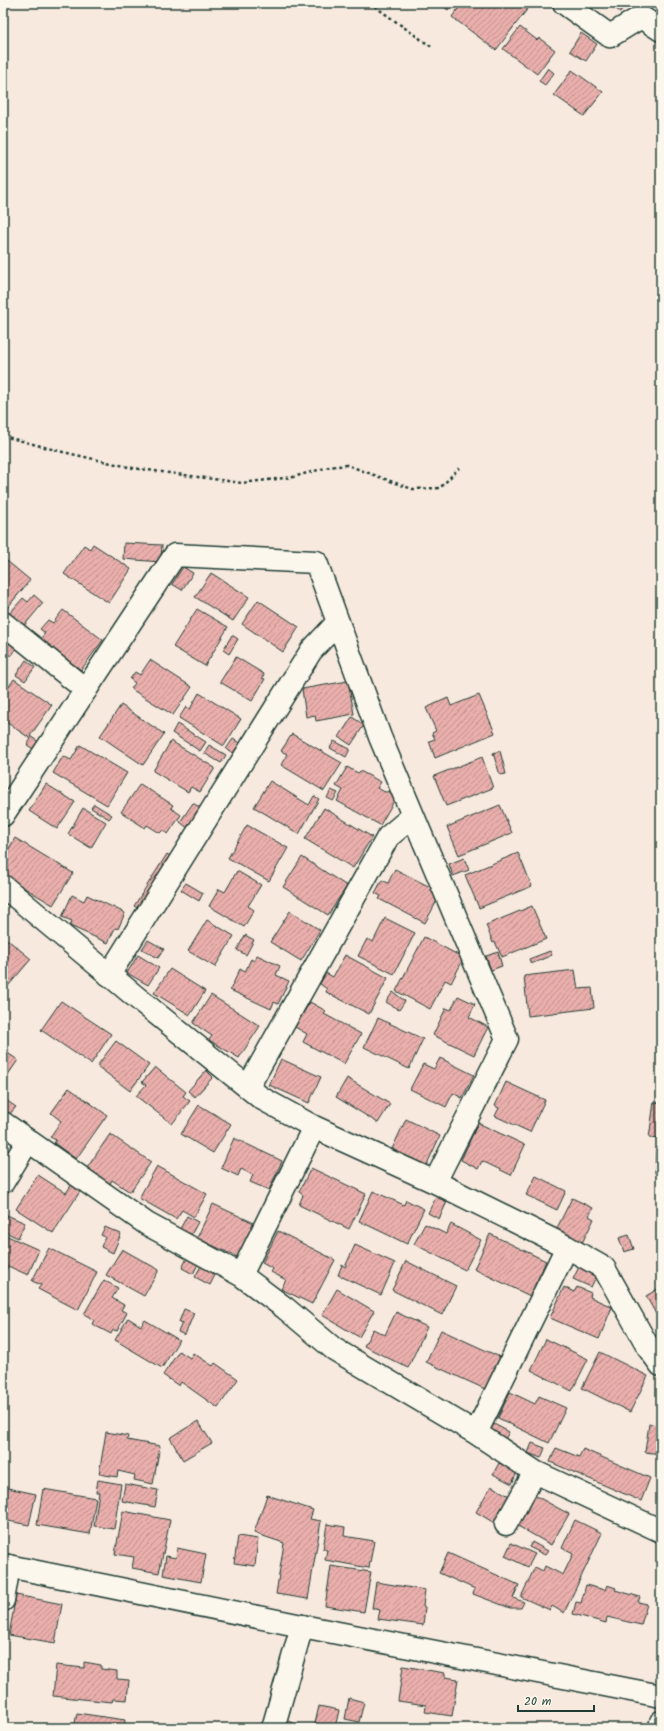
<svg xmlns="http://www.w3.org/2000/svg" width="664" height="1731" font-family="Kalam,sans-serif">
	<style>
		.building { fill: url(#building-hatch); stroke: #1f3d34 }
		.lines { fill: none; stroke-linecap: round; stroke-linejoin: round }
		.minor-casing { stroke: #1f3d34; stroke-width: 25 }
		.tertiary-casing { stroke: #1f3d34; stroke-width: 25 }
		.path { stroke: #1f3d34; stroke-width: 2.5; stroke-dasharray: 3 3; stroke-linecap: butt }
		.minor { stroke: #fbf7ec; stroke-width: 22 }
		.tertiary { stroke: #fbf7ec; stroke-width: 22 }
	</style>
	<defs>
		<pattern id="building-hatch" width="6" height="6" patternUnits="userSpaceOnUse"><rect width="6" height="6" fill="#eaafac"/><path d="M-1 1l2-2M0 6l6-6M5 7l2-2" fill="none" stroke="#bd908d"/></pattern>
	</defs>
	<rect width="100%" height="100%" fill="#f8e9df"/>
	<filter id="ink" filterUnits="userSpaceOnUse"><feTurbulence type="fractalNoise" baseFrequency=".025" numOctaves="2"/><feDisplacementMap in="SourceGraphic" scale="8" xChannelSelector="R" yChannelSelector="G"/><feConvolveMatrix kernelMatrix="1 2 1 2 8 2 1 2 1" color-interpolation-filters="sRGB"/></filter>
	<g filter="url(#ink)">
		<path class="building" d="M439,3H453L448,10Z
			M462,3H524L529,7L496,50L452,17Z
			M608,3H626L620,12Z
			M520,27L537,40L539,38L555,50L537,74L503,49Z
			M581,33L597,44L586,61L570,51Z
			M548,68L554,73L545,85L539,81Z
			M572,70L603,92L584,116L554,95Z
			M124,543L162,545L161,562L123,559Z
			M93,544L131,569L109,603L64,574L84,545L90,549Z
			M7,561L30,580L4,612L3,566Z
			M183,567L193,573L182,590L172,584Z
			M211,573L249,597L233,621L195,597Z
			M34,595L43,603L23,627L8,615L23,598L28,602Z
			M258,600L299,627L283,652L242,624Z
			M197,609L228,627L205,666L173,647Z
			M63,610L103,640L81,670L40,640L45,633L40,629L48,620L53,623Z
			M232,635L238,639L229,654L223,650Z
			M3,638L17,648L11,656L3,651Z
			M236,657L264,674L262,678L265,679L252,701L220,682Z
			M26,660L35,667L25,681L16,675Z
			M150,660L192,687L173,715L131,689L135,683L130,679L135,672L140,675Z
			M14,679L52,705L30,736L40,743L35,750L27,745L31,739L3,720V695Z
			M348,681L354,714L316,721L315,715L306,717L302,689Z
			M199,693L241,719L224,746L179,718L186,707L190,709Z
			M479,695L495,733L435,758L429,741L435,739L432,733L436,731L426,708L448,698L451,706Z
			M121,705L164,734L143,765L100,736Z
			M352,717L364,725L351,745L339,737Z
			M177,724L206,742L200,751L172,733Z
			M292,734L342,763L324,791L281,765L287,754L281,751Z
			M233,739L241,744L235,754L226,749Z
			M171,741L215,768L200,792L191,787L188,792L153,771Z
			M334,741L350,749L346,757L330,748Z
			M80,745L127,773L107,805L53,773L63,756L71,760Z
			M209,745L226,755L221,763L204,753Z
			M500,751L506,774L500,775L493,753Z
			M482,757L493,788L446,806L434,776Z
			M347,767L358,773L360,771L381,782L377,788L385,792L394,791V801L380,825L337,801L343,790L336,786Z
			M270,781L309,805L314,796L319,799L299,834L254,807Z
			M46,784L75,802L57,829L29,811Z
			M140,784L173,805L171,808L181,815L168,834L163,830L160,833L147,825L145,828L121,812Z
			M331,790L338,793L333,801L327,798Z
			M193,803L202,809L189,829L180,822Z
			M94,804L112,815L109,819L91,808Z
			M500,805L512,833L459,855L447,827Z
			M83,808L106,822L91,848L68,834Z
			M324,808L372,837L353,868L305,839Z
			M247,825L288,848L269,881L228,858Z
			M15,838L73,873L53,905L3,875V871L7,865L3,863V859Z
			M518,853L532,886L479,908L465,875Z
			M167,854L172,857L139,909L134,906Z
			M302,857L347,886L328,915L283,887Z
			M464,858L469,870L453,876L449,864Z
			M395,869L436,890L434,895L439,897L425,923L379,899L381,896L375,893L382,880L388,883Z
			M237,871L261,885L248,906L254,910L244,927L209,906L219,889L225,892Z
			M186,883L203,893L199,901L181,890Z
			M72,895L84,901L87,895L125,913L118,929L115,928L108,943L70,926L72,921L62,917Z
			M532,906L546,939L502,957L495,942L493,943L486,925Z
			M290,911L320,930L301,961L270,942Z
			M385,918L415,933L394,974L358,956L367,939L373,942Z
			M207,920L234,936L215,967L188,951Z
			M245,935L254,940L246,955L237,950Z
			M3,936L31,959L3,992Z
			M424,937L464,958L451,983L445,980L430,1009L396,991Z
			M148,940L164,949L158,958L142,949Z
			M550,951L552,955L531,964L529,959Z
			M498,952L502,966L491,970L486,956Z
			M138,955L159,968L148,985L127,973Z
			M257,955L280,966L276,975L289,981L278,1004L274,1002L271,1009L230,990L240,969L245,972L251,959L254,961Z
			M345,955L388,978L369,1014L326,992L327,989L320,984L326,973L333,977Z
			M170,969L205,991L190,1015L154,993Z
			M575,970L578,989L592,988L594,1008L528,1016L524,976Z
			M393,992L405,1001L399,1010L386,1002Z
			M211,995L260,1026L239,1058L209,1040L212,1036L193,1023Z
			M458,996L475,1004L469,1017L488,1027L474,1055L433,1035L446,1008L451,1010Z
			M61,1001L111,1034L91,1064L41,1030Z
			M310,1002L326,1011L324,1014L361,1034L344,1064L303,1042L307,1034L295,1027Z
			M378,1018L423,1039L409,1069L364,1047Z
			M116,1041L149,1065L130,1091L97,1066Z
			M3,1050L18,1060L3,1082Z
			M440,1058L474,1075L462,1098L453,1093L446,1107L410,1089L423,1064L434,1069Z
			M281,1059L321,1077L309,1103L269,1085Z
			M155,1067L186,1092L183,1096L190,1101L172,1124L136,1096L146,1085L142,1082Z
			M206,1070L213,1077L195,1097L188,1091Z
			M347,1078L390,1104L378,1123L336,1097Z
			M506,1082L545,1100L530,1132L495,1116L499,1108L495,1106Z
			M69,1088L107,1115L76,1159L54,1143L56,1140L50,1137L61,1121L51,1113Z
			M3,1098L16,1107L8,1116L3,1112Z
			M654,1102L661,1103V1139L649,1138Z
			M199,1105L231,1124L213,1153L181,1134Z
			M406,1119L440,1136L426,1166L392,1149Z
			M478,1123L525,1145L511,1175L482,1161L478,1169L461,1160Z
			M110,1134L151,1162L130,1192L112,1180L110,1184L87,1168Z
			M234,1138L282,1161L269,1190L250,1182L253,1175L241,1169L238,1176L221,1168Z
			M656,1151L661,1152V1173H655Z
			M157,1166L207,1194L194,1217L182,1210L176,1219L139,1198Z
			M311,1168L366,1194L349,1229L299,1205L303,1195L299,1192Z
			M38,1175L66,1193L72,1184L81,1190L53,1233L16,1209Z
			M536,1176L566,1191L557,1210L526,1195Z
			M373,1191L404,1205L406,1200L424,1209L407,1244L359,1221Z
			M436,1197L447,1202L439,1219L428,1213Z
			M572,1198L593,1208L589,1216L594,1219L582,1243L556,1230Z
			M213,1204L254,1223L237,1257L197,1238Z
			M7,1215L25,1223L18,1238L3,1231V1223Z
			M187,1216L198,1222L191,1235L180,1229Z
			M425,1224L446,1234L451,1224L481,1240L465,1270L414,1244Z
			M105,1227L121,1234L113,1253L101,1247L105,1237L101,1235Z
			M278,1231L335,1260L312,1304L281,1289L286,1280L271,1272L273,1269L262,1263Z
			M3,1234L39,1250L28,1275L8,1266L4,1274L3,1273Z
			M490,1234L546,1261L530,1296L474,1269Z
			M629,1235L634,1249L624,1252L619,1238Z
			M355,1245L395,1263L381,1295L338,1275L342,1265L345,1267Z
			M49,1248L97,1272L78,1310L38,1289L41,1285L32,1281Z
			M122,1249L159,1270L144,1296L106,1275Z
			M188,1256L199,1262L193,1274L182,1268Z
			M406,1261L456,1286L442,1315L392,1290Z
			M202,1264L217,1271L210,1285L195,1277Z
			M579,1267L597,1275L591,1287L573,1279Z
			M104,1280L118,1288L112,1298L124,1305L121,1310L127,1313L117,1331L113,1330L111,1334L92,1324L94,1320L84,1314Z
			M564,1287L574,1292L577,1287L591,1293L590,1297L612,1307L599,1339L550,1318Z
			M661,1287V1323L646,1296Z
			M337,1289L374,1311L359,1337L322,1315Z
			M184,1309L194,1313L185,1335L178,1332L182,1323L179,1322Z
			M396,1312L427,1327L408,1368L364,1346L373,1329L385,1335Z
			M128,1318L141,1326L145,1320L179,1340L162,1368L115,1340Z
			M441,1330L500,1357L485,1389L426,1362Z
			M546,1339L588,1359L572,1391L531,1370Z
			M179,1351L190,1358L193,1353L213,1366L215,1363L238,1379L218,1408L181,1382L179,1386L163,1375Z
			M600,1352L648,1376L630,1412L582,1388Z
			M510,1392L535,1404L539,1396L566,1408L549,1443L498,1418Z
			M198,1421L212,1443L183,1460L170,1438Z
			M494,1424L509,1432L505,1439L489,1431Z
			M649,1424L661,1425V1454L645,1452Z
			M106,1432L128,1436L127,1440L160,1446L153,1484L134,1480L135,1475L118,1471L117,1477L99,1474Z
			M532,1443L545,1448L541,1458L528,1453Z
			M556,1448L579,1457L583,1449L650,1478L641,1501L550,1462Z
			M499,1463L517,1472L512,1484L493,1474Z
			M98,1480L121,1484L114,1529L94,1526L99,1492H96Z
			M125,1484L158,1490L155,1507L122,1501Z
			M491,1486L511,1497L496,1524L476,1512Z
			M3,1487L36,1494L29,1525L3,1520Z
			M43,1489L96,1498L90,1534L37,1525Z
			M267,1495L313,1510L310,1519L321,1521L308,1599L276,1594L284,1543L254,1533Z
			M534,1495L569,1514L551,1545L516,1525Z
			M123,1511L170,1520L159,1573L132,1568L134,1557L115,1554Z
			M575,1520L602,1533L564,1613L552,1606L550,1610L521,1597L535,1567L543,1571L545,1566L563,1575L573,1554L562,1548Z
			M327,1524L345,1527L344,1536L374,1541L369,1568L325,1560L327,1550L323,1549Z
			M238,1536L258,1539L255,1566L234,1563Z
			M532,1542L548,1551L545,1555L529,1547Z
			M511,1543L535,1554L528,1567L505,1556Z
			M177,1548L206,1554L201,1582L163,1575L166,1556L176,1558Z
			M448,1553L519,1585L513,1598L524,1602L521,1608H510L473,1594L475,1589L439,1573Z
			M331,1566L371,1572L364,1612L325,1606Z
			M376,1582L425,1590L423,1606L425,1607L423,1625L378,1619L380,1610L372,1608Z
			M586,1585L605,1590L607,1585L616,1588L615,1590L640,1597L638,1602L647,1604L641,1625L607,1617L606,1623L573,1614L576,1602L581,1603Z
			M16,1595L62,1604L55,1643L9,1635Z
			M84,1662L101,1665V1669L117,1671V1679L129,1680L127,1700L113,1699L112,1702L53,1696L56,1665L84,1668Z
			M403,1666L445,1673V1677L458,1679L452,1716L425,1712L426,1705L398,1701Z
			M349,1698L364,1702L359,1722L345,1719Z
			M319,1706L339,1710L335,1728H314Z
			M77,1713L125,1720L124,1728H74Z
			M281,1719L300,1725L299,1728H279Z
			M339,1723L358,1725V1728H338Z"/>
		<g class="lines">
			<g class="minor-casing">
				<path id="minor" d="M564,3L610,36L641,17L661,30
					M3,623L86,690
					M3,815L175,555L316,562L380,737L507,1039L435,1182
					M3,886L136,997L261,1098L314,1127L435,1182L567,1247L604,1268L650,1350L661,1365
					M109,975L311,651L338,622
					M248,1087L388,837L413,816
					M3,1123L147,1224L241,1275L285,1308L334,1349L476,1433L535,1472L661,1531
					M3,1182L28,1141
					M241,1275L314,1127
					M476,1433L567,1247
					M506,1524L535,1472
					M3,1600L9,1566
					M273,1728L302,1626"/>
			</g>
			<g class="tertiary-casing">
				<path id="tertiary" d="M3,1565L302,1626L661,1696
					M660,1728L661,1722"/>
			</g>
			<path class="path" d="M370,3L433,48
				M3,436L63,452L133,468L242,483L293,477L329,467L347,465L412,489L440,488L459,468"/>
			<use href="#minor" class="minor"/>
			<use href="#tertiary" class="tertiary"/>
		</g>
	</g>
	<rect width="664" height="1731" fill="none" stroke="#fbf7ec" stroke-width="16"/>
	<rect x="8" y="8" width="648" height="1715" fill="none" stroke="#1f3d34" stroke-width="1.5" filter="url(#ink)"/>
	<path d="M518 1705v6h76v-6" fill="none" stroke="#1f3d34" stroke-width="2"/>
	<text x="524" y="1705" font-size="12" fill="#1f3d34" stroke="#fbf7ec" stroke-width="3" paint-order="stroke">20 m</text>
</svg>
